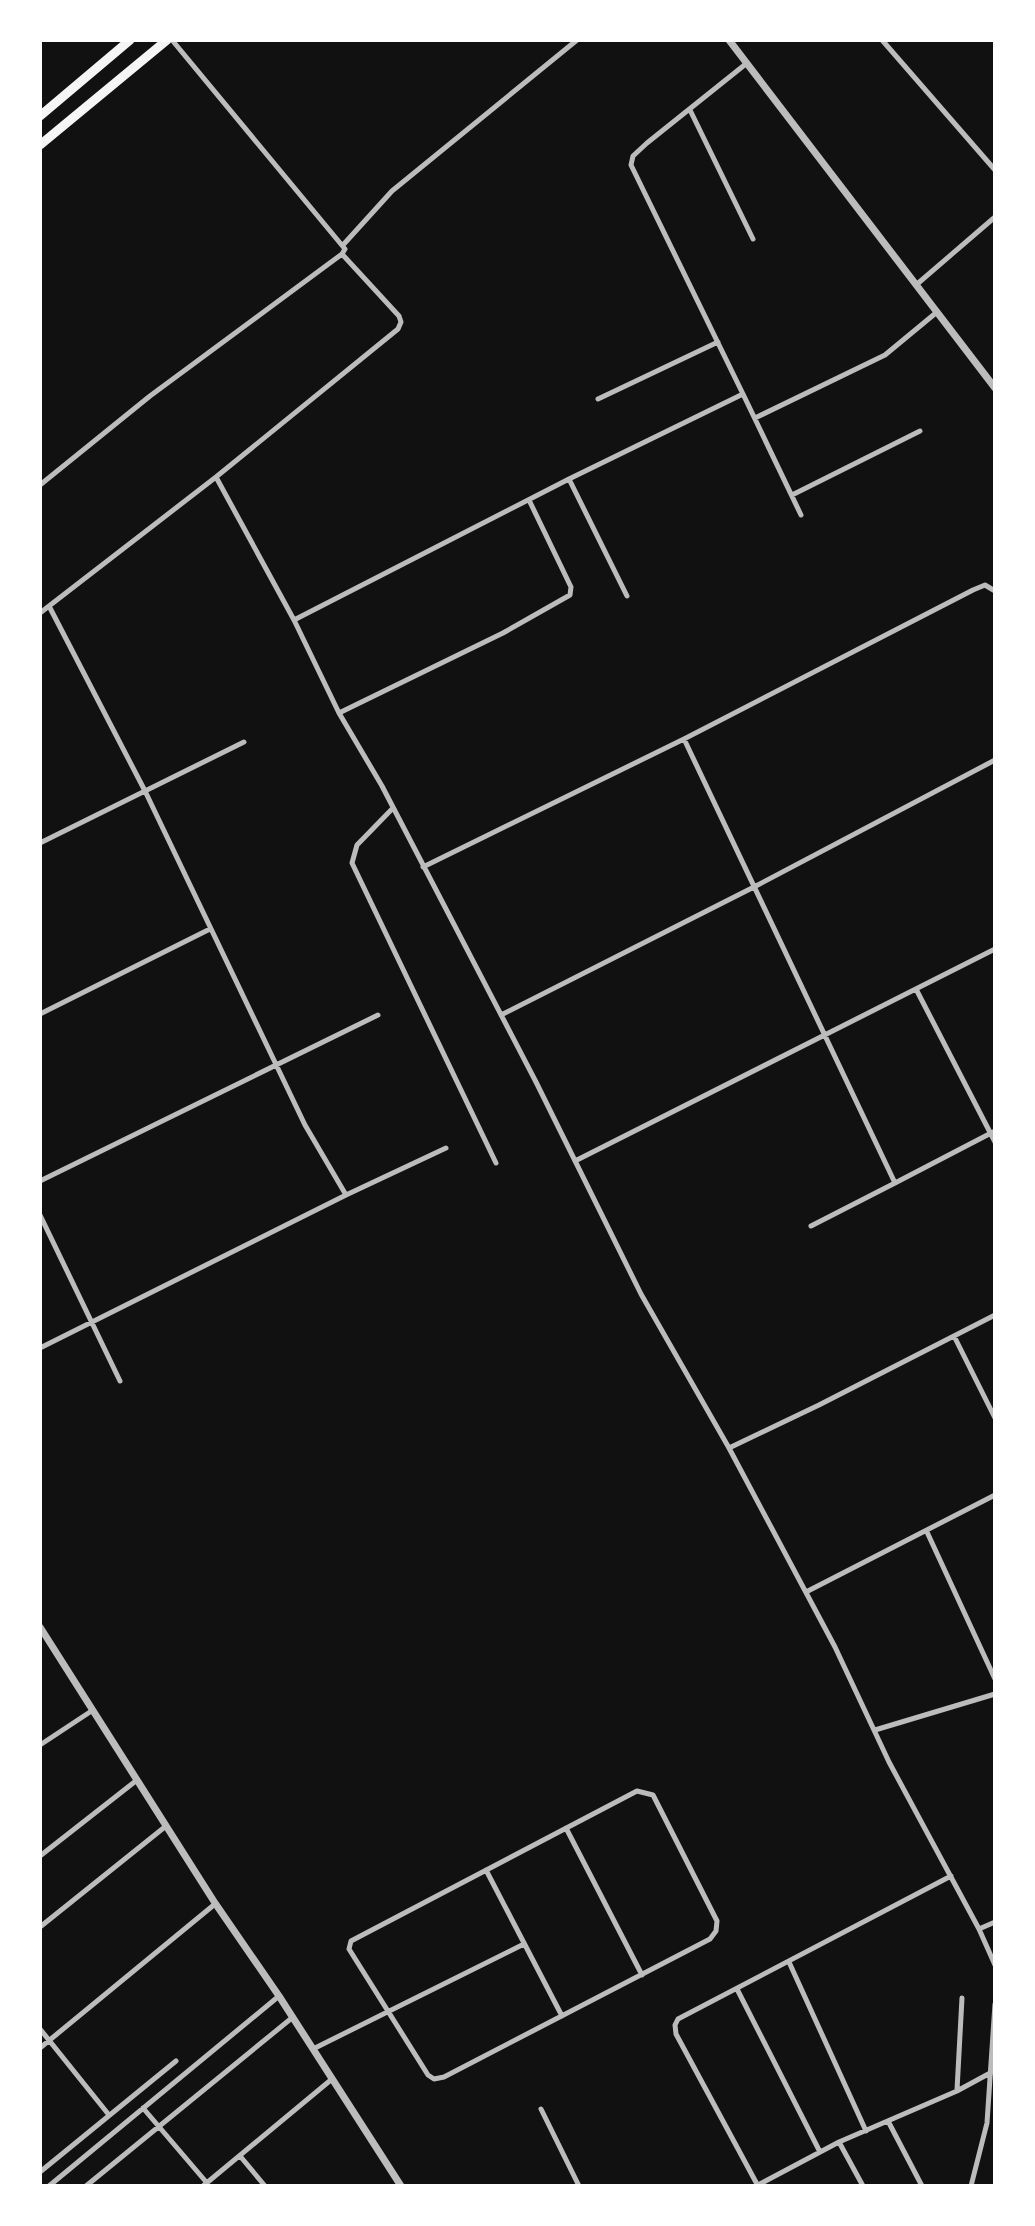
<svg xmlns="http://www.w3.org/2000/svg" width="1035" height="2226" font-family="'Source Serif 4',serif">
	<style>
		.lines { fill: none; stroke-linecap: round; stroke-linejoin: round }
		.minor { stroke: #bcbcbc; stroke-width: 5 }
		.tertiary { stroke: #bcbcbc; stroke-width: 7 }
		.trunk { stroke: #f5f5f5; stroke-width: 9 }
	</style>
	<rect width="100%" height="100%" fill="#111"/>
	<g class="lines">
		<path class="minor" d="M882,40L995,170
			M690,110L753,239
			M343,245L392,191L577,40
			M916,285L995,217
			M743,394L801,515
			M598,399L718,342
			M755,418L885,355L937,312
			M216,477L294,620L339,713L382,786L536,1082L641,1294L729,1448L835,1647L889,1762L979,1929L995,1965
			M569,479L743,394L631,165L633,156L647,143L747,63
			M40,485L150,396L342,254L345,249L172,40
			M792,495L920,431
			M49,606L145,791L305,1125L346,1195
			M40,613L216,477L398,329L401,322L399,316L342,254
			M294,620L569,479L627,596
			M339,713L503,633L570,595L571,587L529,500
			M684,739L895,1183L811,1226
			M393,808L357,845L352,863L496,1163
			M40,843L244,742
			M423,867L684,739L973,590L985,585L995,591
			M916,989L995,1142
			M40,1014L210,929
			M501,1015L754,887L995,760
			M575,1161L995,949
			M40,1181L378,1015
			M895,1183L995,1131
			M40,1215L120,1381
			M954,1336L995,1418
			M40,1348L346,1195L446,1148
			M729,1448L819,1405L995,1315
			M927,1532L995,1679
			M806,1592L995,1495
			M875,1730L995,1694
			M40,1745L93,1710
			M637,1791L653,1795L717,1921L716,1931L710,1939L444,2077L434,2079L428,2075L349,1949L351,1941Z
			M566,1828L642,1975
			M40,1856L137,1780
			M486,1870L562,2016
			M40,1927L166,1826
			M979,1929L995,1922
			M789,1962L866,2131
			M737,1989L820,2152
			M40,2029L109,2115
			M40,2048L215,1904
			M313,2049L524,1944
			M957,2090L962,1998
			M143,2108L207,2183
			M541,2109L579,2186
			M888,2121L922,2186
			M839,2142L863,2186
			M240,2156L265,2186
			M40,2172L176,2061
			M758,2185L839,2142L957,2091L992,2072
			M49,2186L279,1996
			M86,2186L293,2017
			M203,2186L332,2079
			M758,2186L676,2034L675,2025L678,2019L951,1876
			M971,2186L987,2123L995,2004"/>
		<path class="tertiary" d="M729,40L995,388
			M40,1627L215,1903L279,1996L401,2186"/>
		<path class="trunk" d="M40,116L130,40
			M40,145L167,40"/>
	</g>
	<rect width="1035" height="2226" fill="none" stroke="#ffffff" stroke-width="84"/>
</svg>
